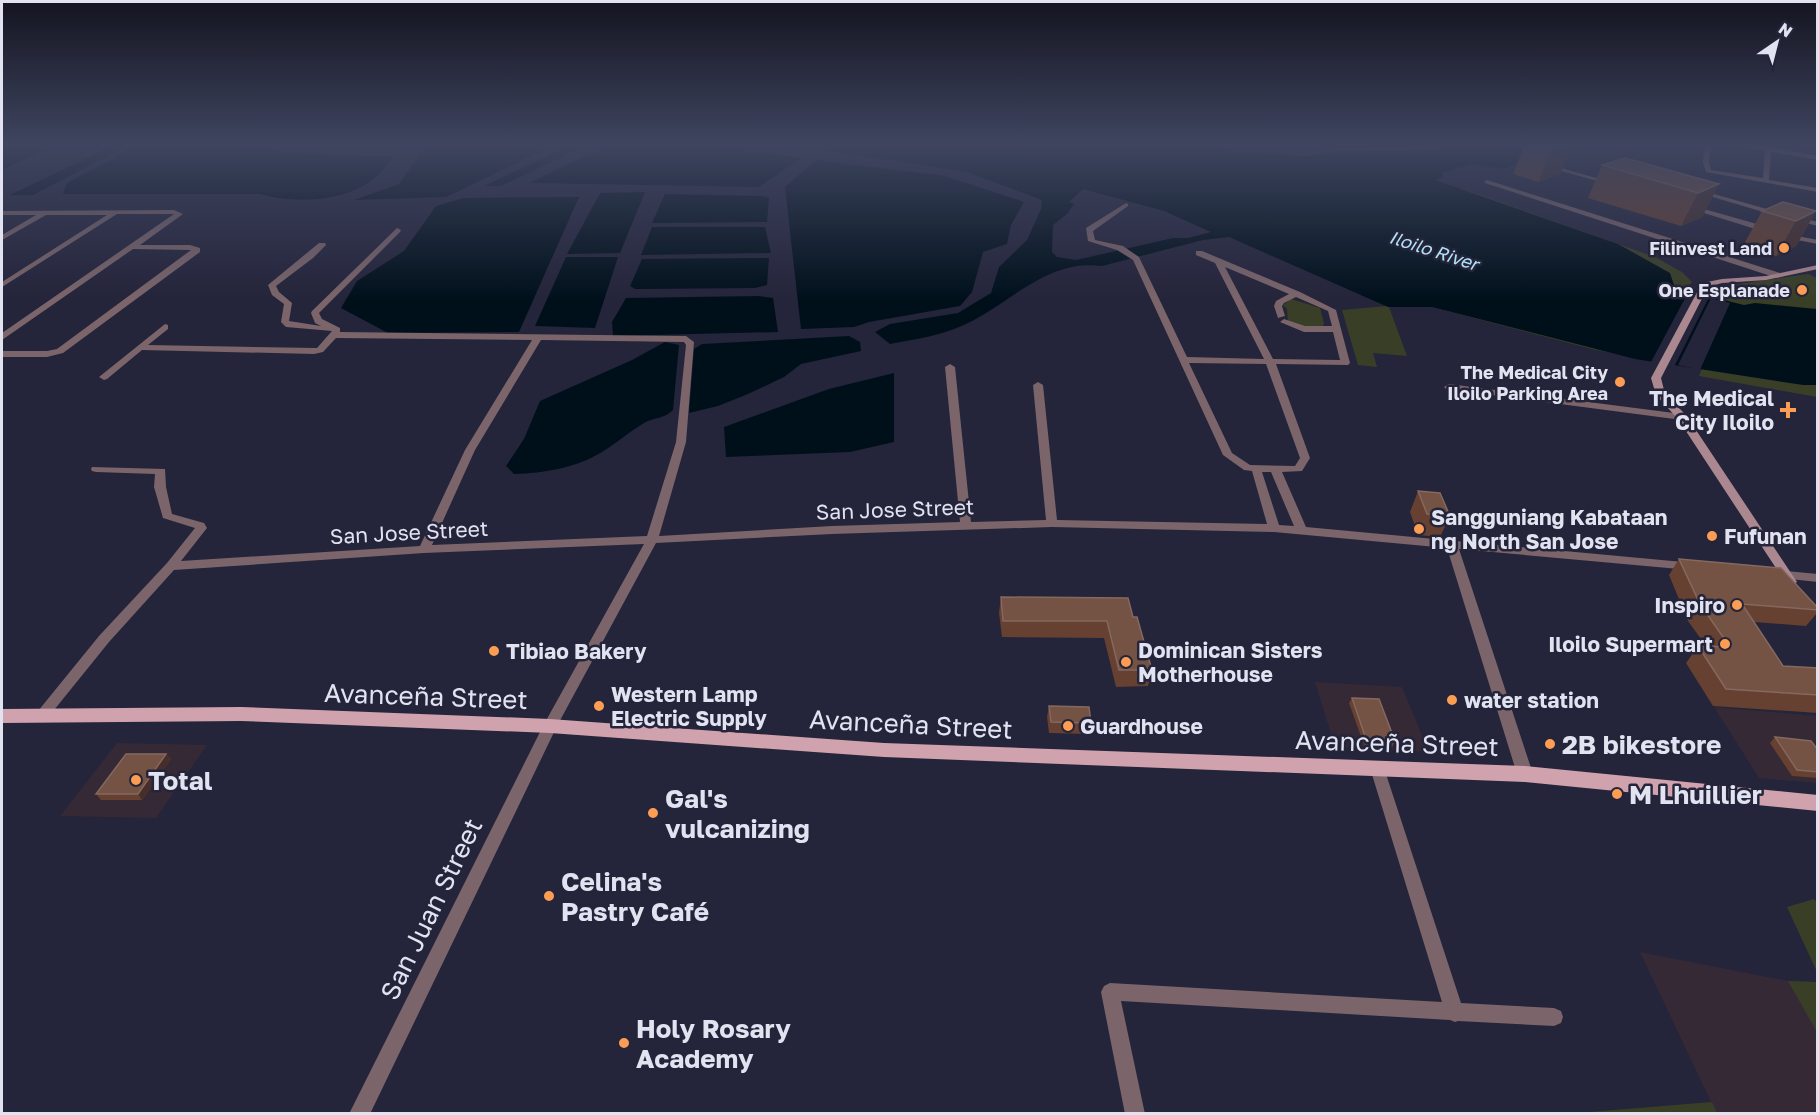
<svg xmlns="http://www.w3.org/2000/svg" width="1819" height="1115" font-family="'Golos Text',sans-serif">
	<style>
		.commercial { fill: #362936 }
		.green { fill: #393f26 }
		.water { fill: #00101b; fill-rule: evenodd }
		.pier { fill: #24243a }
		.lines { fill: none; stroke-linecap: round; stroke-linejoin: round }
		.street { fill: #7b656a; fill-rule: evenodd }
		.secondary { fill: #ab8790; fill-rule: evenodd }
		.primary { fill: #d0a2ae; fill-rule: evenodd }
		.wall { fill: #664030 }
		.shaded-wall { fill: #462e2b }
		.building { fill: #745244; stroke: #85685f; stroke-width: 1.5 }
		.poi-dot { fill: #fc9d54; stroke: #24243a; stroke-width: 2 }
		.labels { text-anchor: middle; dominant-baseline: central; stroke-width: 5; stroke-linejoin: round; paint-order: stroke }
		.far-poi-label { font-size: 18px; font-weight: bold; fill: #e2e3f1; stroke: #24243a; text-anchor: end }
		.far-water-label { font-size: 18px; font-style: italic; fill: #b1e1f7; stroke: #24243a }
		.poi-label { font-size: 21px; font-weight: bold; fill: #e2e3f1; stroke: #24243a; text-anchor: start }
		.street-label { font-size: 21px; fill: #e2e3f1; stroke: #24243a }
		.near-street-label { font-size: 26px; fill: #e2e3f1; stroke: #24243a }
		.near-poi-label { font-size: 26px; font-weight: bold; fill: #e2e3f1; stroke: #24243a; text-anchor: start }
	</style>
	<rect width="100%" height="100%" fill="#24243a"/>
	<path class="commercial" d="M1315,682L1402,687L1429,752L1335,747Z
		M1714,707L1817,716V783L1759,778Z
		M117,743L207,745L156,818L60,816Z
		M1640,952L1788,981L1817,982V1113L1577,1114L1711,1102Z"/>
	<path class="green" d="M1433,144H1473L1431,150L1304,156L1293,154L1336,149L1402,147Z
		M1460,188L1655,257L1682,272L1692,282L1682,297Z
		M1808,274L1817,278V315L1768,317L1711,298L1718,287Z
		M1354,291L1648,352L1647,360L1592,349L1432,307H1389L1407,356L1373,353L1377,367L1358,365L1342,310L1387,306Z
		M1291,299L1320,308L1324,323L1323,326L1309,328L1288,322L1287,309L1283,305Z
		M1702,368L1817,381V397L1699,376Z
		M1814,899L1818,904L1817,972L1787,907Z
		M1788,981L1817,982V1032Z
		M1712,1102L1717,1113H1577Z"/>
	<path class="water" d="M2,144H57L2,170Z
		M115,144H131L33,195H10Z
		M134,144H218L326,155L393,156C388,163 382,172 375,178C346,202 295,204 260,194H63L67,183L114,158Z
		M291,144H406C389,156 314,147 291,144Z
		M427,144H556L446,197L354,200L399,184Z
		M572,144H590L501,186H484Z
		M610,144H705L801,158L759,187L529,183Z
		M783,144H1205L1229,150L1304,156L1337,151L1429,150L1458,144H1540V154L1503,169L1473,164L1441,173L1444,177L1435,180L1618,244L1670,273L1675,288L1744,305L1755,303L1817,309V385H1803L1635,359L1432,307H1388L1229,237L1203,240L1102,266C1051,259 1016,297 974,320C949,334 918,339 890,344L875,332L890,324L958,313L991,293L999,267L1027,240L1041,209L1042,200L967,172ZM1083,189L1164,211L1211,232L1188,238H1173L1076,260L1057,257L1052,252L1053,225L1068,213L1074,204L1069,202Z
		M816,160L945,176L1024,202L1011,225L1007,244L983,252L972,292L960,306L869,322L854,327L801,329L785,187Z
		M645,192L620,253L567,254L600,193Z
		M665,194L763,196L769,198L767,222L652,223Z
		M579,197L519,332L388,333L341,308L357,281L404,251L436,206L463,198Z
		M652,227H765L771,253L641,255Z
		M566,257H618L595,328L535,326Z
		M769,258L767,285L755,288L635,289L630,286L642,259Z
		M759,296L773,298L778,332L613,336L612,322L626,298Z
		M849,336L860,342L861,351L801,364L784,377L748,394L718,406L689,413L694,349L702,344Z
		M665,342L679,345L673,410C664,419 655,417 644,423C630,431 617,443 602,452C576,468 544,473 514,474L506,466L524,439L540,401L632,360Z
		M894,373V442L850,452L726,457L724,427L829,389Z"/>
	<path class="pier" d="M1690,289L1710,295L1674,367L1650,364Z
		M1711,298L1730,303L1700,370L1678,365Z"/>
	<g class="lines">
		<path class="street" d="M1705,144H1711L1709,163L1711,170L1763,178L1765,151L1734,144L1768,146L1818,156V160L1771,152L1769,180L1818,188V192L1706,172L1703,163Z
			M1547,165H1551L1613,183L1608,184L1547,167Z
			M1487,180L1783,274L1784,276L1777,278L1485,183L1484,182Z
			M1696,190H1700L1784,214L1777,216L1696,192Z
			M1126,203L1128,204V206L1093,231L1095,240L1123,246L1139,257L1187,357L1264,359L1215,263L1196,255V251H1202L1300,292L1336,310L1350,363L1348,365L1276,364L1310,458L1302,471L1282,472L1306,527L1694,563L1696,566L1690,570L1459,549L1533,774L1530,778L1525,780L1520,778L1517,774L1447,548L1274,532L1052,527L832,534L656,543L557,726L370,1114H349L543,726L644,544L424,553L174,570L109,642L46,720L41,721L36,720L34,716L99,636L167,563L195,528L163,518L154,487L155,474L96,472L92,471L91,469L92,467L165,469L166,487L172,514L204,523L207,528L181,561L420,546L465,450L532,340L336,338L323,352L314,354L142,350L107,379L104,380L99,377L165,324L168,325V329L148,345L317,348L332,331L286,327L281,322L284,304L272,295L268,285L319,243H325L326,245L313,258L276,286L279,292L292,303L289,321L321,326L315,323L311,313L312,311L397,228L401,230L400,232L319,313L322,319L340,328V332L686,336L694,342L686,442L659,536L832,526L960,522L945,367L950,364L955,367L971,522L1046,520L1033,385L1038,382L1043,385L1057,520L1267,524L1252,471L1244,470L1223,455L1133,260L1117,250L1088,241L1086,228ZM1225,267L1289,294L1276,301L1274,306L1278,318L1285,316L1282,306L1284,303L1296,297L1328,311L1332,326H1305L1284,319L1280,322L1304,332H1333L1340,360L1273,359ZM541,340L684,342L686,345L676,442L647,536L432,545L475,450ZM1189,363L1266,364L1300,458L1295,466L1250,465L1232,453ZM1262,472H1271L1294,526L1279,525Z
			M1690,205L1771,228L1772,230L1765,232L1688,208L1686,207Z
			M174,210L183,214L140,245H190L200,248V252L63,353L47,357H2V351H47L57,349L191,250L133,249L2,340V333L174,214H117L2,287V282L107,215H46L2,240V235L36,215H2V211Z
			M1794,216L1818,222V226L1794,220Z
			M1782,233L1818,240V244L1782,237Z
			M1449,384L1682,414L1687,417L1682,420L1446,389L1444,387Z
			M1776,570L1818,574V582L1772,577L1770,574Z
			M1377,762L1382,764L1384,768L1461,1003L1554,1008L1561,1011L1563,1017L1561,1023L1554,1026L1458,1021L1455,1022L1450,1020L1121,1001L1145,1114H1125L1101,992L1104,986L1110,983L1442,1002L1370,768L1372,764Z"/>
		<path class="secondary" d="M1818,265V269L1766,280L1722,283L1708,287L1661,378L1665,394L1686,415L1797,582L1791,586L1787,585L1678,419L1656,395L1651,378L1702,283L1722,279L1766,276Z"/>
		<path class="primary" d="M241,707L550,719L884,743L1525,766L1818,795V811L1525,782L884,757L550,733L241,721L2,723V709Z"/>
	</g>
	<path class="wall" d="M1525,144H1573L1560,174L1538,182L1513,174Z
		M1602,165L1719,184L1702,217L1681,226L1588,198Z
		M1762,211H1816L1796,246L1776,256L1743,246Z
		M1418,491L1450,516L1440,537L1418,535L1410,512Z
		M1679,559L1818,608V612L1806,626L1754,622L1783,666L1818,668V713L1713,706L1686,663L1698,646H1706L1688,621L1669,575Z
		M1001,597L1133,617L1152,670L1148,686L1116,687L1104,638L1002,637L999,613Z
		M1352,698L1395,741L1392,747L1364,745L1349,703Z
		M1049,706L1091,723L1089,734L1049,733L1047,717Z
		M1775,737L1818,750V778L1792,776L1770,743Z
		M166,754L171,759L142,800H101L96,794Z"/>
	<path class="shaded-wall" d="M1571,144H1573L1560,174L1538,182L1551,150Z
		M1719,184L1702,217L1681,226L1698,193Z
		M1816,211L1796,246L1776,256L1796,221Z
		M166,754L171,759L142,800L138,794Z"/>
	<path class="building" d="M1529,144H1571L1551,150Z
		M1625,158L1719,184L1698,193L1602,165Z
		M1783,202L1816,211L1796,221L1762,211Z
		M1418,491L1440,493L1450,516L1427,514Z
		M1679,559L1781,568L1818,608V610L1742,604L1783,666L1818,668V695L1726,689L1698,646L1730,647L1700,604Z
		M1001,597L1128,598L1133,617H1137L1152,670H1119L1107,621H1003Z
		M1352,698L1379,699L1395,741L1366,739Z
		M1049,706L1089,707L1091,723L1051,722Z
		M1775,737L1811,741L1818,750V772L1797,770Z
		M126,754H166L138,794H96Z"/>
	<linearGradient id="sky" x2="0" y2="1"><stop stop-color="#141420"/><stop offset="0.48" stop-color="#3f4560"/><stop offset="1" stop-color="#3f4560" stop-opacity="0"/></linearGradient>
	<rect width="1819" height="300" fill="url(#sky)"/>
	<g class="poi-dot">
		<circle cx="1784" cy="248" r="6"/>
		<circle cx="1802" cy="290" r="6"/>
		<circle cx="1620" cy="382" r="6"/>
		<path d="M1785 401h6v6h6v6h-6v6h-6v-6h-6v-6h6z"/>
		<circle cx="1419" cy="529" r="6"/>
		<circle cx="1712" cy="536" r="6"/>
		<circle cx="1737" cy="605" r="6"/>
		<circle cx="1725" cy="644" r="6"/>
		<circle cx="494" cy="651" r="6"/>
		<circle cx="1126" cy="662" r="6"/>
		<circle cx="1452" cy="700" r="6"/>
		<circle cx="599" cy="706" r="6"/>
		<circle cx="1068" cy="726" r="6"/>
		<circle cx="1550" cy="744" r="6"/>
		<circle cx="136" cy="780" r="6"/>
		<circle cx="1617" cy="794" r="6"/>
		<circle cx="653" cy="813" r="6"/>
		<circle cx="549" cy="896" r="6"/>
		<circle cx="624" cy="1043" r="6"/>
	</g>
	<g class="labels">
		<g class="far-poi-label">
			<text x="1772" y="248">Filinvest Land</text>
			<text x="1790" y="290">One Esplanade</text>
			<text x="1608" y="372">The Medical City<tspan x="1608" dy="21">Iloilo Parking Area</tspan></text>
		</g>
		<g class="far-water-label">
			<text transform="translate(1434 250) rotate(18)">Iloilo River</text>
		</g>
		<g class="poi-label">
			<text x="1774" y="398" text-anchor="end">The Medical<tspan x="1774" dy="24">City Iloilo</tspan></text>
			<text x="1431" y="517">Sangguniang Kabataan<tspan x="1431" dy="24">ng North San Jose</tspan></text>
			<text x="1724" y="536">Fufunan</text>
			<text x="1725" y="605" text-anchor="end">Inspiro</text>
			<text x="1713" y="644" text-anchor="end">Iloilo Supermart</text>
			<text x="1138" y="650">Dominican Sisters<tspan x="1138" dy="24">Motherhouse</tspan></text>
			<text x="506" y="651">Tibiao Bakery</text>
			<text x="611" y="694">Western Lamp<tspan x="611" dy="24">Electric Supply</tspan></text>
			<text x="1464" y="700">water station</text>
			<text x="1080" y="726">Guardhouse</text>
		</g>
		<g class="street-label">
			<text transform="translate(895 509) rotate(-2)">San Jose Street</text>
			<text transform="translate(409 532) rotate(-3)">San Jose Street</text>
		</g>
		<g class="near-street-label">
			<text transform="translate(426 696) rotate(2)">Avanceña Street</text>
			<text transform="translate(911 724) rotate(3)">Avanceña Street</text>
			<text transform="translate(1397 743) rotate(2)">Avanceña Street</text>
			<text transform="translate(431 909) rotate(-64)">San Juan Street</text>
		</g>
		<g class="near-poi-label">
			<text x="1562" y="744">2B bikestore</text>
			<text x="148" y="780">Total</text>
			<text x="1629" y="794">M Lhuillier</text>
			<text x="665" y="798">Gal's<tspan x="665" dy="30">vulcanizing</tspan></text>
			<text x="561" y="881">Celina's<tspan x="561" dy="30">Pastry Café</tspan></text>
			<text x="636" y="1028">Holy Rosary<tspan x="636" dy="30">Academy</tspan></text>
		</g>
	</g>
	<rect width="1819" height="1115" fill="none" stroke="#e2e3f1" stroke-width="6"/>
	<g transform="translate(1777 42) rotate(35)" stroke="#24243a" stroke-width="4.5" paint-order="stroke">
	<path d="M0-4.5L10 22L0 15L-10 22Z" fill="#e2e3f1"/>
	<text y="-9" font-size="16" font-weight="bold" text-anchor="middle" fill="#e2e3f1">N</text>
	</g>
</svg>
